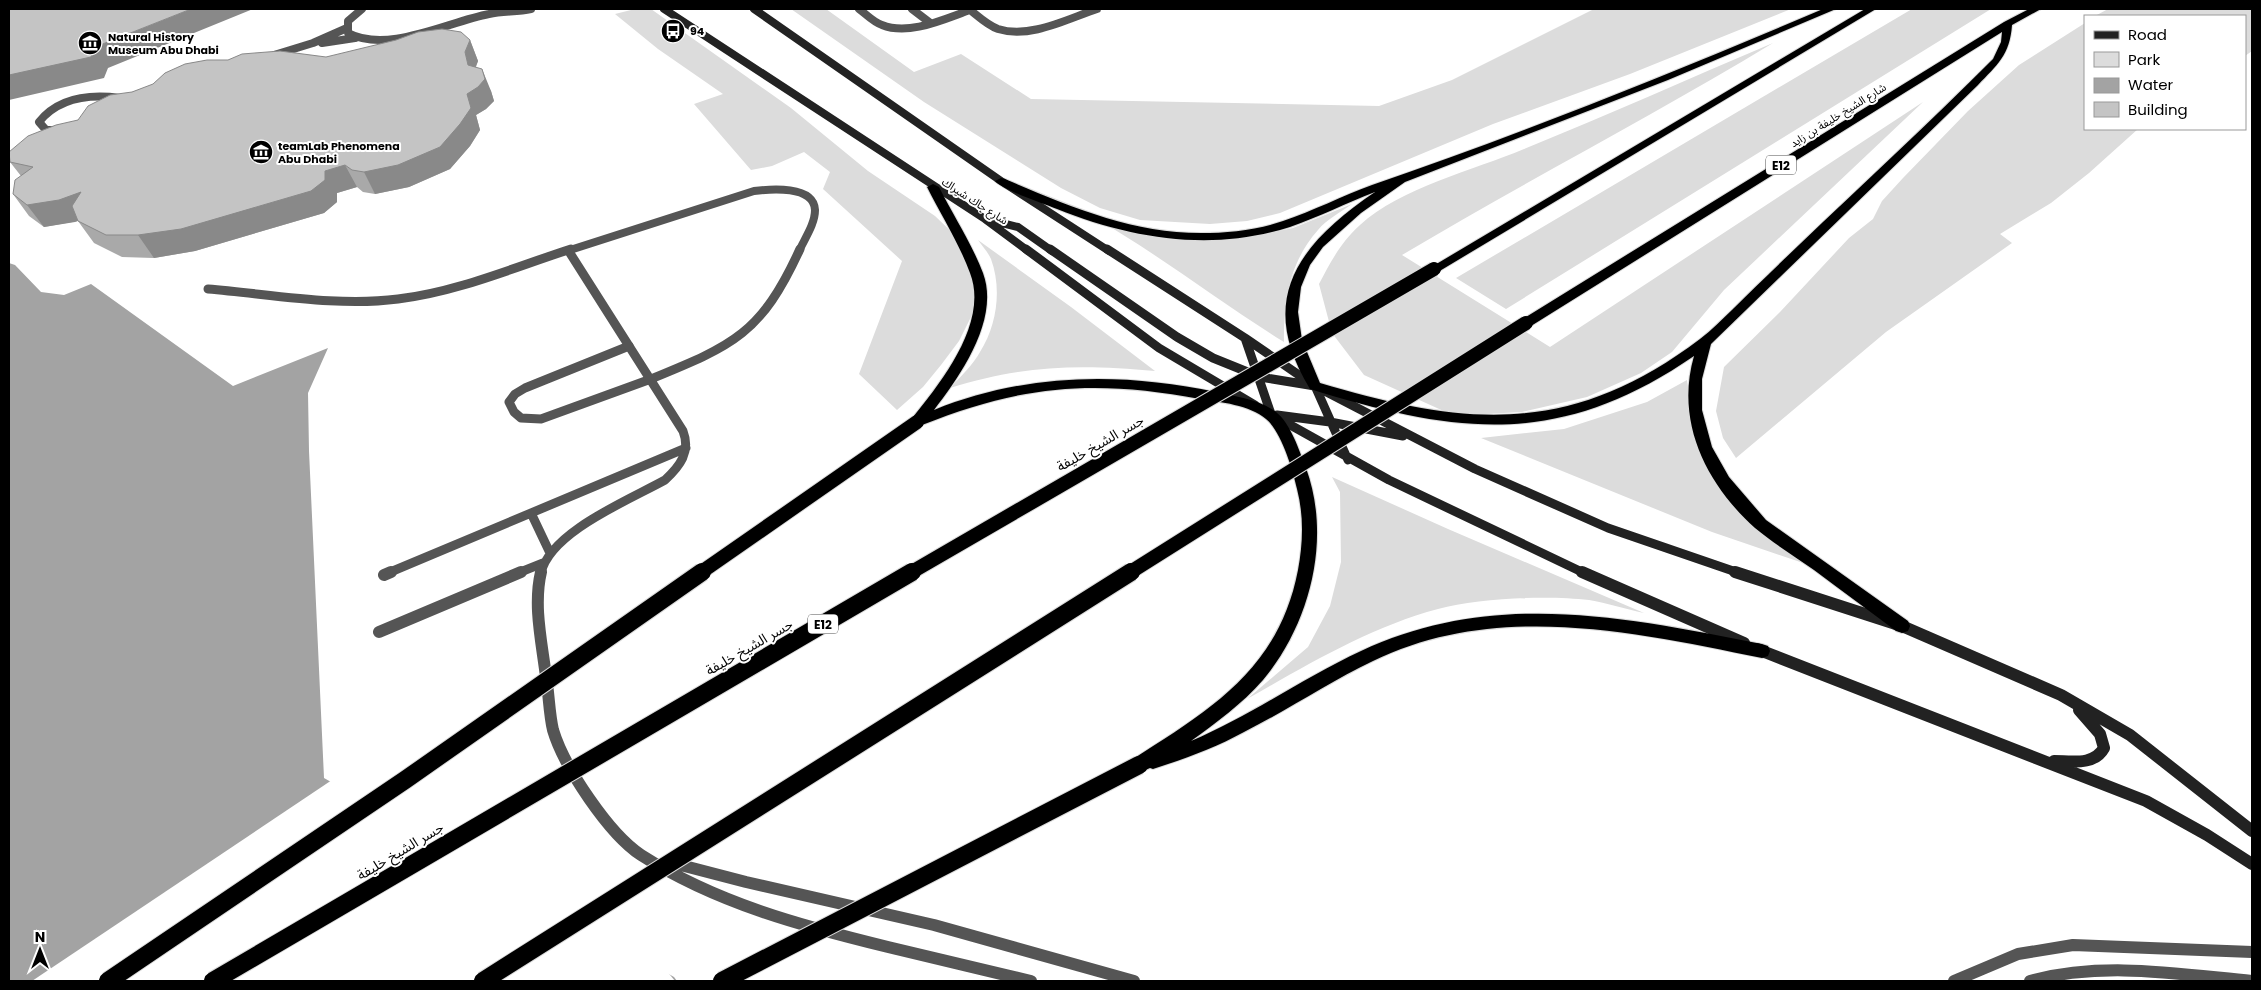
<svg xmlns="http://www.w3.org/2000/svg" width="2261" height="990" font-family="Poppins,'Noto Sans Arabic',sans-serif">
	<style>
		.green { fill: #dcdcdc }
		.water { fill: #a3a3a3 }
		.pier { fill: #fff }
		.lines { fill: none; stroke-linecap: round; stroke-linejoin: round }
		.highway-casing { stroke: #dbdbdb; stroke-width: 2 }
		.lane-far1 { stroke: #555; stroke-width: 8 }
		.lane { stroke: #555; stroke-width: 9 }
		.street-far2 { stroke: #555; stroke-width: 8 }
		.street-far1 { stroke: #555; stroke-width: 9 }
		.street { stroke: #555; stroke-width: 12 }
		.secondary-far2 { stroke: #222; stroke-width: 8 }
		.secondary-far1 { stroke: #222; stroke-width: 9 }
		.secondary { stroke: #222; stroke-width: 12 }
		.highway { fill: #000; fill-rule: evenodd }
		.highway-bridge-far1-casing { stroke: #dbdbdb; stroke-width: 16; stroke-linecap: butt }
		.highway-bridge-casing { stroke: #dbdbdb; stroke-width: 20; stroke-linecap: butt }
		.highway-bridge-far1 { stroke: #000; stroke-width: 14 }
		.highway-bridge { stroke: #000; stroke-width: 18 }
		.wall { fill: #a9a9a9 }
		.shaded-wall { fill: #898989 }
		.building { fill: #c4c4c4; stroke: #898989 }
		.labels { text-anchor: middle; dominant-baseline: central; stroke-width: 4; stroke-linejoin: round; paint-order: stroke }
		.far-poi-label { font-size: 11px; font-weight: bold; fill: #000; stroke: #fff; text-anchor: start }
		.far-street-label { font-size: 11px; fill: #000; stroke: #fff }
		.shield { fill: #fff; stroke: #4c4c4c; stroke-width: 1 }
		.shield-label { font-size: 12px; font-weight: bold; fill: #000 }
		.street-label { font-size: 14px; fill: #000; stroke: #fff }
	</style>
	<rect width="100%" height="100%" fill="#fff"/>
	<path class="green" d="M635,9H651L791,108L868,171L935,216L958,238L977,287L973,313L959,341L941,365L923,387L897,410L859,374L902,261L823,189L830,172L804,152L772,166L751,170L694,104L723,94L658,49L615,14Z
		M791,9H826L914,72L961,54L1031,99L1379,106L1452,80L1594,9H1791L1630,74L1493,124L1280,213L1247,221L1210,224L1140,220L1100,208L1061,188L924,102Z
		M1912,9H1991L1506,309L1456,278Z
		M2108,9H2252V51L2245,56V16H2095Z
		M2085,23V129H2138L2089,173L2051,203L2000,234L2012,243L1886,332L1736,458L1723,438L1716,411L1724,367L1780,312L1849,238L1873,219L1882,201L1903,178L1968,111L2019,65Z
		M1773,43C1651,117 1524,182 1402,255L1550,347L1923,102L1724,290L1672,352L1641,373L1587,397L1522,412L1485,414L1448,413L1364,375L1332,333L1319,284C1330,263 1341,242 1360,225C1400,188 1474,170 1524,149C1608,115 1690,78 1773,43Z
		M1352,204C1341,212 1326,220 1318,230C1289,263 1284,300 1284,342C1218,301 1157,253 1090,215L1143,231L1259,235L1293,228Z
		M978,240L1071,307L1155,371C1079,364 1023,365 950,388C960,377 973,365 980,352C997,325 1002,289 991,259C988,252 982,246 978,240Z
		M1687,380L1693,427L1714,473L1806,564L1712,532L1481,438L1564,429L1647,402Z
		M1332,477L1448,529L1644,613C1626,609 1607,603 1589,600C1547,595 1478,598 1438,609C1370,627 1307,665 1247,699L1308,647L1330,606L1341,562L1340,492Z"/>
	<path class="water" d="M9,263L15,265L41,292L64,295L91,284L233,386L328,348L308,393L309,451L324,778L674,977L677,981H9Z"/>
	<path class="pier" d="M332,780L666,970L675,981H32Z"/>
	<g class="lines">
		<g class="highway-casing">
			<path id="highway" d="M1823,9H1836L1668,80L1405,182L1361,213L1323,247L1310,265L1301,287L1298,312L1302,340L1320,383C1467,427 1572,436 1700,339C1712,330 1722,319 1733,309C1755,287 1777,266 1800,244C1864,183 1930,122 1993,59L2001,42L2002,32L1531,326H1521L1519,323L1521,320L2004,22L2029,9H2041L2012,25C2010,55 1997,65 1978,85L1711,344L1702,379V410L1712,447L1729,477L1766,520L1908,621L1910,626L1908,631L1902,633L1896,631C1869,611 1841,590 1814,570C1794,556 1773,543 1755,528C1706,484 1675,422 1694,356C1560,448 1459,435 1310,389C1255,299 1299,244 1375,192C1346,203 1319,217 1290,227C1212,252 1132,239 1057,209C1044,204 1003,190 995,181L1001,178L1005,179C1069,206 1131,233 1201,233C1228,233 1257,230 1283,221C1313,211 1342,196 1372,185C1524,133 1675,72 1823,9Z
				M1865,9H1876L1438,272L1434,273L1428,269Z
				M933,184L939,187C953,215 972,244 983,273C1000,319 961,375 934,410C1025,373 1121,372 1216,392C1234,396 1261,400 1276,412C1291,424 1299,450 1306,468C1332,539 1310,624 1263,680C1242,704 1216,723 1191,741C1250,716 1303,678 1361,651C1494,589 1626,617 1762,644L1768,646L1770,651L1768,656L1762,658C1634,632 1497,601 1373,661C1329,682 1288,710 1244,732C1215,748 1184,759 1153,769L1150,768L1139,773L1133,771L1130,765L1133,759C1211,709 1279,669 1298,570C1303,543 1304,516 1297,489C1293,470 1281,431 1266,419C1250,405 1220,402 1200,399C1095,379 1021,385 922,425H912L910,422L913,417C942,381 989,322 970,273C959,243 941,215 927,187Z"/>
		</g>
		<path class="lane-far1" d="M362,9L348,21V33C388,54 447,22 489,14C503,11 517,12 531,9
			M859,9C866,14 873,22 882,25C909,36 944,19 970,10
			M912,9L929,22
			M969,9C978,16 987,25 998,29C1030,39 1067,19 1097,9
			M322,43L355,38
			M274,55L313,43L347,28
			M58,130H46L39,122C59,97 90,94 120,98"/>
		<path class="lane" d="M629,346L525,388L515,394L509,402L514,412L521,418L541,419L651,379"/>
		<path class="street-far2" d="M567,251L754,191C770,189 814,185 815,210C815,224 805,238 799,251"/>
		<path class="street-far1" d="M208,289C270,294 337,307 398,299C457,292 515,267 571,249
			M651,379C734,345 761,334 800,249
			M531,513L550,553
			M388,573L686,448
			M518,573L543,563
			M541,573C550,532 629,500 665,480C680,466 691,452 683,431L568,250"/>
		<path class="street" d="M541,572C533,606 542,643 546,677C549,694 549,713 553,730C564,767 609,834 641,855C716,903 802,926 888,947C935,958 983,970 1031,981
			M384,575L391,572
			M379,632L521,572
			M669,862L746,882L934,925L1134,981
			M1954,981L2018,954L2073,945L2252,952
			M2030,981C2103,961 2178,974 2252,981"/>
		<path class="secondary-far2" d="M664,9L985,219L1028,251
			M754,9L1001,181L1109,251
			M986,219L1018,227L1052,251"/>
		<path class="secondary-far1" d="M1026,249L1159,348L1255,405
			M1050,249L1177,337L1213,358L1260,377L1315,386L1475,469L1608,528L1739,573
			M1107,249L1245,338L1312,384
			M1245,338L1271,414
			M1315,386L1348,460
			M1277,415L1330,422L1403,436
			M1276,417L1389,480L1584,573"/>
		<path class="secondary" d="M1582,572L1744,643
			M1735,572L1902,626L2061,695L2130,735L2252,831
			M1757,649L2146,801L2207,835L2252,864
			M2054,761C2071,761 2094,766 2104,748L2100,734L2079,710"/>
		<use href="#highway" class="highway"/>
		<g class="highway-bridge-far1-casing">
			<path id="highway-bridge-far1" d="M700,573L917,422
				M910,573L1434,269
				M1129,573L1526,323"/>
		</g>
		<g class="highway-bridge-casing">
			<path id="highway-bridge" d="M108,981L405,780L702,572
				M213,981L912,572
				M483,981L1131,572
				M722,981L1139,765"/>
		</g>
		<use href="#highway-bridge-far1" class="highway-bridge-far1"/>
		<use href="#highway-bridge" class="highway-bridge"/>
	</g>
	<path class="wall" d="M470,40L478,61L476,67L491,91L494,101L486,109L476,115L480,130L470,146L450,169L409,187L375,194L363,192L357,187L337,193V202L324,213L195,251L154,258L122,257L94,243L78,221L44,227L29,216L13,194L21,176L10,162L78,120L132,92L228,60L326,57Z"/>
	<path class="shaded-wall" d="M191,9H253L108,68L104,78L9,100V75L95,47Z
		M470,40L478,61L473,73L468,65L465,52Z
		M482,69L491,91L494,101L486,109L476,115L480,130L470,146L450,169L409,187L375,194L364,172L467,94Z
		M345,165L357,187L337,193V202L324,213L195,251L154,258L138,235L325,171Z
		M81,192L97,214L75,222L44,227L27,205Z"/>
	<path class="building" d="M9,9H191L95,47L91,57L9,75Z
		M442,29L461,32L470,40L465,52L468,65L482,69L485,79L478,87L467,94L471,108L460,124L440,147L398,165L364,172L352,170L345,165L325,171V180L311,191L181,229L138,235H106L78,221L72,206L81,192L59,200L27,205L13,194L15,180L33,167L10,162L9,152L28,136L56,125L78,120L88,106L110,95L132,92L153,84L165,73L185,64L207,60H228L242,54L280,51L326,57L396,40L418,32Z"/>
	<defs>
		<g id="bus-disc" transform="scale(1.25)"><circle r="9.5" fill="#000" stroke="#fff"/><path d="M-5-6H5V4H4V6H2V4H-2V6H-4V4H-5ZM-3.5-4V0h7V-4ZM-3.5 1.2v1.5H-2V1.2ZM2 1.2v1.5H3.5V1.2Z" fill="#fff"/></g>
		<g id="museum-disc" transform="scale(1.25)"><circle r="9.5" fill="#000" stroke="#fff"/><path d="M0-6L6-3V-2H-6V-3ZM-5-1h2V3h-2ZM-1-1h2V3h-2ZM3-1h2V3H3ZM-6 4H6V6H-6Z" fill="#fff"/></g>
	</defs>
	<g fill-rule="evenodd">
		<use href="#bus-disc" x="673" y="31"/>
		<use href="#museum-disc" x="90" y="43"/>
		<use href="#museum-disc" x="261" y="152"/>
	</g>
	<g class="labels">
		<g class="far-poi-label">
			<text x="690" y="31">94</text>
			<text x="108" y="37">Natural History<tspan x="108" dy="13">Museum Abu Dhabi</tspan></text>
			<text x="278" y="146">teamLab Phenomena<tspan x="278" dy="13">Abu Dhabi</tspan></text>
		</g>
		<g class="far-street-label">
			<text transform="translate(1838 115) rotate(-32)">شارع الشيخ خليفة بن زايد</text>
			<text transform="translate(975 201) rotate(33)">شارع جاك شيراك</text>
		</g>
		<g class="shield">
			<rect x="1766" y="155.5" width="30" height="19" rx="4"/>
			<rect x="808" y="614.5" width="30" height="19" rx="4"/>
		</g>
		<g class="shield-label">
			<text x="1781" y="165">E12</text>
			<text x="823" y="624">E12</text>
		</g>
		<g class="street-label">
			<text transform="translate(1100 443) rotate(-30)">جسر الشيخ خليفة</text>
			<text transform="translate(749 647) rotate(-30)">جسر الشيخ خليفة</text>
			<text transform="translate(400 851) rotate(-31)">جسر الشيخ خليفة</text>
		</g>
	</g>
	<rect width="2261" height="990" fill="none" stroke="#000000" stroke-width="20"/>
	<rect x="2084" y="15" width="162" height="115" fill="#ffffff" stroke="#999999"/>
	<rect x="2094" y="31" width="25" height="8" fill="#222222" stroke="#999999"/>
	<text x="2128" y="40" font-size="15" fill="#000000">Road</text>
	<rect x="2094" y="52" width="25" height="15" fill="#dcdcdc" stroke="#999999"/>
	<text x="2128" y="65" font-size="15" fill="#000000">Park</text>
	<rect x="2094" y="78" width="25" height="15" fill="#a3a3a3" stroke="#999999"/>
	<text x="2128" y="90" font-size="15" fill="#000000">Water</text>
	<rect x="2094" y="102" width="25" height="15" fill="#c4c4c4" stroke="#999999"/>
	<text x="2128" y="115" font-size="15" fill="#000000">Building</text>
	<g transform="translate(40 950)" stroke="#ffffff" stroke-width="4" paint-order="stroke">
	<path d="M0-4L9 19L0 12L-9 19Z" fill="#000000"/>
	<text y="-8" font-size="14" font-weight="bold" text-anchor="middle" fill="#000000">N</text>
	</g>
</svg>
